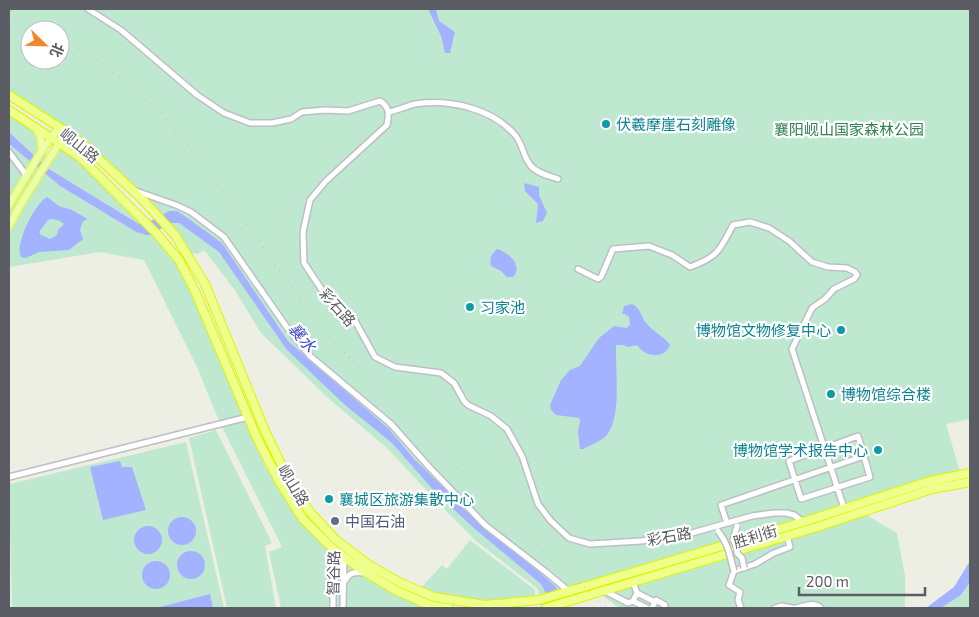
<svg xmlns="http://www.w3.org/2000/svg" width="979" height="617" font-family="'Exo 2','Noto Sans SC',sans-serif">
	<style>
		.green { fill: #bfe8d0; fill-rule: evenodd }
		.water { fill: #a4b3ff; fill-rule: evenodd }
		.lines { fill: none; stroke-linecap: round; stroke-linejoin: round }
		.minor-casing { stroke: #bebec6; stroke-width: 8 }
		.major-casing { stroke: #e4f755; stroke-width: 9 }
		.highway-casing { stroke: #def300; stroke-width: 10 }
		.minor { stroke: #fff; stroke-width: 5 }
		.major { stroke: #ebffa9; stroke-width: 6 }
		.highway { stroke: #eeff8b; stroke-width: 8 }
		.rail { stroke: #b7b7b8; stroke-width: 1; stroke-dasharray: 1 6; stroke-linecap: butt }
		.minor-bridge-casing { stroke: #bebec6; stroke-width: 8; stroke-linecap: butt }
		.minor-bridge { stroke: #fff; stroke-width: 5 }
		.culture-dot { fill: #0f9aa8; stroke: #fff; stroke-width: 2 }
		.service-dot { fill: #5c6f8a; stroke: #fff; stroke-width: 2 }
		.labels { text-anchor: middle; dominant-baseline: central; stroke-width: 4.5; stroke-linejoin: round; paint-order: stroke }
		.culture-label { font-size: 15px; fill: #0d838f; stroke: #fff; text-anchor: start }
		.park-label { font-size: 15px; fill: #308154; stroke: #fff }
		.street-label { font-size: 15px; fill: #5c5c65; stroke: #fff }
		.service-label { font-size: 15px; fill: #4e5e75; stroke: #fff; text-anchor: start }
		.water-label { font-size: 16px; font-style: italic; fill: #414dc8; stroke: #fff }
	</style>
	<rect width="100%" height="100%" fill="#edefe4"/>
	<path class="green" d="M9,9H970V419L946,424L962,479L928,487L856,509L897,533L905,576V608H619L599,593L725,554L723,546L588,584L601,596L559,608H541L538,589L476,541L442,507L387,448L328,398L261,333L234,289L204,250L198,254L186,252L166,226L85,146L9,95ZM30,30H60V60H30ZM855,509L845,518L743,549L741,541Z
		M9,110L52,138L42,150L49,157L59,143L80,157L145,225L139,224L49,169L9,132Z
		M9,144L60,186L136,232L153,234L175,261L198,307L265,466L300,522L353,568L397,596L431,608H281L269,552L282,547L220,423L197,367L144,260L99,252L9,267Z
		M216,430L272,543L265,546L276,608H227L189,438Z
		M186,442L224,608H12L9,484Z
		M470,540L534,589L536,598L484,603L434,594L421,588L442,565L447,569Z
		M970,582V608H941L961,595Z"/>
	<path class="water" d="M428,9H436L439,21L455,32L450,53H445L441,36Z
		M9,132L49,169L139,224H145L169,211H177L189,219L222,243L288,341L389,429L414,459L475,518L545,577L556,587L565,608H554L541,584L475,529L435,492L392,443L345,405L287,350L219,252L179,223H170L151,235H146L136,232L60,186L9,144Z
		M524,183L539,187V195L547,213L543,221L536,223L538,204L525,191Z
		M47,197L59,206L72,210L86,218L87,220L83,221L80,230L83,239L69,250L39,252L26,258L21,257C14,245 35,203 47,197ZM52,219L60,221L64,224L58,230L57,235L50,239L41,235L39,232L48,220Z
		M497,249C508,252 524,266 513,277H507L501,271L491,266C489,258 491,255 497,249Z
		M632,304C642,309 641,319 649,326C654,332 667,339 670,345C664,360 645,357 637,345L628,347L623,345H616C615,369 622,416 607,435C602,441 590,445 583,449H580L578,432L580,421L579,418L556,415L551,410L550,405L561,380L570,370L580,366L599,338L614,326L626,328L630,325L629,317L625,314H622L624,306Z
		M120,461L122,467H132L146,510L103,520L90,467Z
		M168 531a14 14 0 1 1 28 0a14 14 0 1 1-28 0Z
		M134 540a14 14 0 1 1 28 0a14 14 0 1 1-28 0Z
		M177 565a14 14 0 1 1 28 0a14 14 0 1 1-28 0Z
		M142 575a14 14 0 1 1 28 0a14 14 0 1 1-28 0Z
		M970,561V582L961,595L941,608H926L954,587Z
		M210,594L213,608H156Z"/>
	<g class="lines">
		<g class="minor-casing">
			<path id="minor" d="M88,9L121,30L197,95L224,113L250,123H272L291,119L302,112L325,110L348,111L380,101C390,107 389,115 387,125L326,181L310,200L303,232L304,263L324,293L355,321L375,357L395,367L441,373L454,383L464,401L468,405L491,416L507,429L522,456L538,504L551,521L569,538L590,544L641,541L692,533L752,516L774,513H786L794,515L803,522
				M389,112C398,110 407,106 415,104C449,99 492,108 515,135C523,144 523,157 531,166C537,173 549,176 558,179
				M9,152L27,176
				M136,191L176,205L191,212L224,237L288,329L310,356L391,424L430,468L485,525L547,573L570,592
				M578,269L598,279L601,277L613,249L649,246L672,255L690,267C718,257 720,250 733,225L750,222L769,228L789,241L812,262L828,267L847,268L855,272L857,275L854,279L834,289L825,299L812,308L792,349L844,508
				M858,436L870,477L801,499L789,461Z
				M9,477L248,417
				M729,523H727L721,505L864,456
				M345,581C349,572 355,572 364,573
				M605,591L628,603L633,601L637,593L633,582
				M637,593L655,602
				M633,601L647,608
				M333,608V548
				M343,608L344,556
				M652,608L656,600L665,605L664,608
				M741,608L738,600L740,592L729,585L734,571L755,564L774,553L790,547L787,536
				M775,608L782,606L792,608
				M796,608C805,606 814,601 821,608"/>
		</g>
		<g class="major-casing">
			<path id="major" d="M35,128L40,135L42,150
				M9,205L42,150L59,127
				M9,226L22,202L66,132"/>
		</g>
		<g class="highway-casing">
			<path id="highway" d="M9,95L68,133L85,146L142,199L175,235L205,284L265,431L287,476L309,511L336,540L369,565L401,583L434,597L485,605L539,600L803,522L930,481L970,473
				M9,110L80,157L158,235L179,260L195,291L256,436L280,483L303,519L333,549L365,572L397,591L432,606L449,608
				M546,608L817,527L932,489L970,482"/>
		</g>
		<use href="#minor" class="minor"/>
		<use href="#major" class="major"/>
		<use href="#highway" class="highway"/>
		<path class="rail" d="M9,14L41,30
			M60,40L96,58L161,112L226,195L316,322L384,395L553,562L581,584L607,608"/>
		<g class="minor-bridge-casing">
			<path id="minor-bridge" d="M737,526L733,540L737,547V553L742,558L744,568
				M718,531C729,545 729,554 734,571"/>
		</g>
		<use href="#minor-bridge" class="minor-bridge"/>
	</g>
	<g class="culture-dot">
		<circle cx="606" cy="124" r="5"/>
		<circle cx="470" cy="307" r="5"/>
		<circle cx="841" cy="330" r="5"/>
		<circle cx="831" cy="394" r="5"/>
		<circle cx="878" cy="450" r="5"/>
		<circle cx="329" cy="499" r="5"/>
	</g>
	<circle class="service-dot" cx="335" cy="521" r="5"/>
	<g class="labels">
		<g class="culture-label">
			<text x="616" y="124">伏羲摩崖石刻雕像</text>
			<text x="480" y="307">习家池</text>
			<text x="831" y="330" text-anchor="end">博物馆文物修复中心</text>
			<text x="841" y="394">博物馆综合楼</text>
			<text x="868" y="450" text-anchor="end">博物馆学术报告中心</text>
			<text x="339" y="499">襄城区旅游集散中心</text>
		</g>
		<g class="park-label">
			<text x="849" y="129">襄阳岘山国家森林公园</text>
		</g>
		<g class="street-label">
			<text transform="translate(80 145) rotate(39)">岘山路</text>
			<text transform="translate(338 307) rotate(48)">彩石路</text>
			<text transform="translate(294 485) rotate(59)">岘山路</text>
			<text transform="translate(669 536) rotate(-10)">彩石路</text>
			<text transform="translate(755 536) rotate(-17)">胜利街</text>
			<text transform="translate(333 573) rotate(-89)">智谷路</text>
		</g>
		<g class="service-label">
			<text x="345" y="521">中国石油</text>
		</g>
		<g class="water-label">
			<text transform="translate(303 337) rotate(49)">襄水</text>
		</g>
	</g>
	<rect width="979" height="617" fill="none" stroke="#5c5c65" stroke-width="20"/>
	<g transform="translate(45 45) rotate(113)"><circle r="24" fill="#ffffff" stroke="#bebec1"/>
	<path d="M0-4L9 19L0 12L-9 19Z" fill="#f08829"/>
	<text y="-8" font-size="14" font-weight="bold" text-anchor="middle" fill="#5c5c65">北</text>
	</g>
	<path d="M799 587v8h126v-8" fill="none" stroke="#5c5c65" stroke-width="2.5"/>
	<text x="806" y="587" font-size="15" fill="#5c5c65" stroke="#ffffff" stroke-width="4" paint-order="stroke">200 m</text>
</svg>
